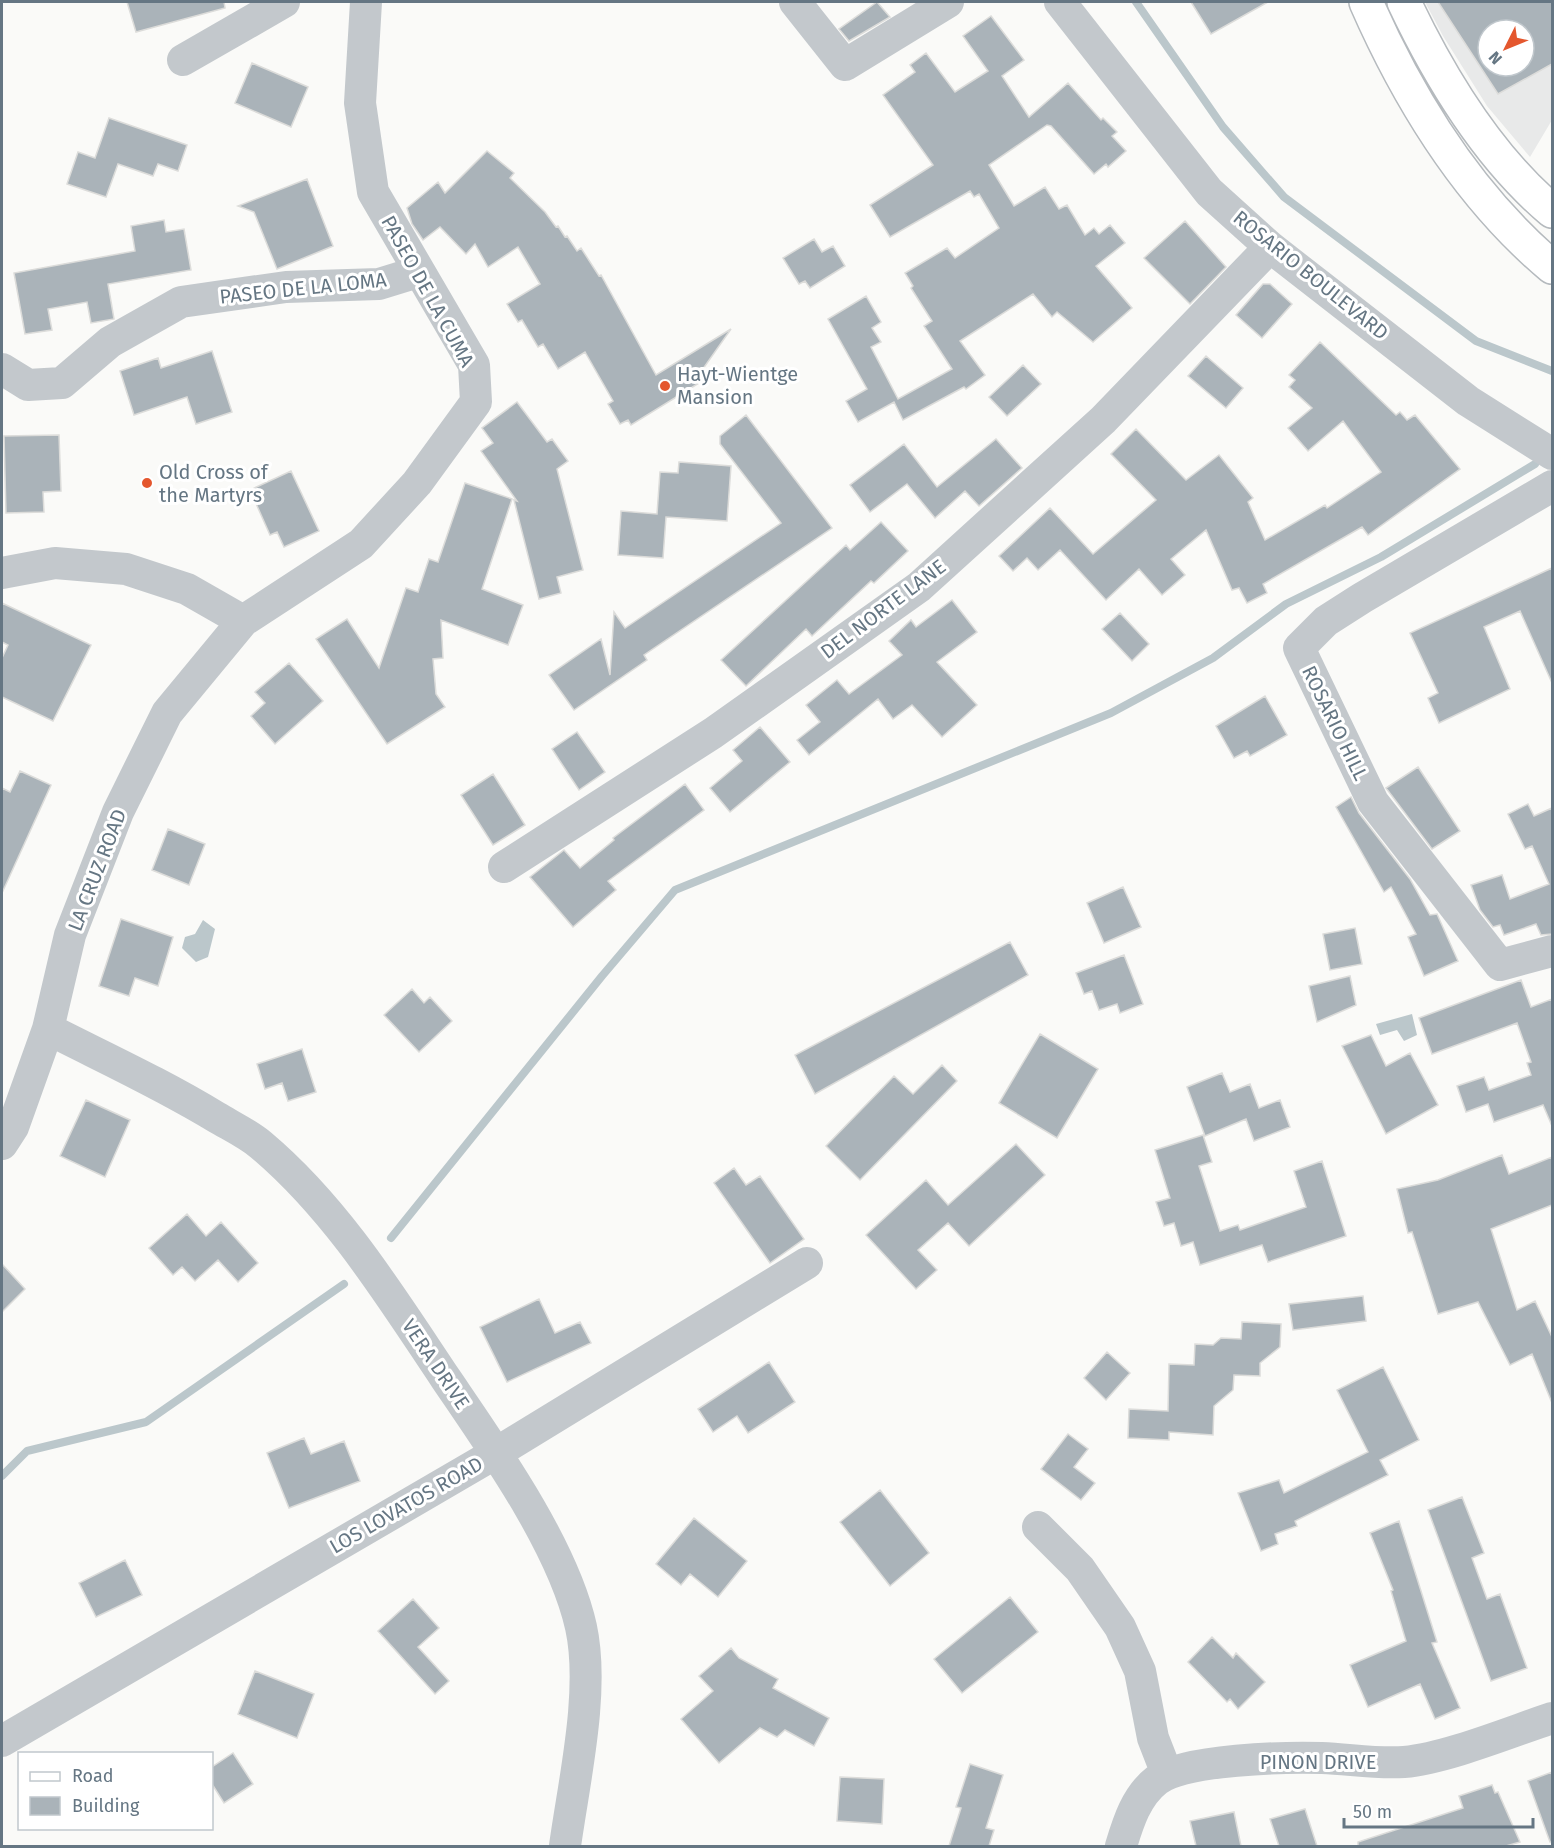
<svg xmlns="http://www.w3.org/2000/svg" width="1554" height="1848" font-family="'Fira Sans',sans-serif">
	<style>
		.built { fill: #e8e9e9; fill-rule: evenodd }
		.water { fill: #bbc7cb }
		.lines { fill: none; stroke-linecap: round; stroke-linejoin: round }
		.stream { stroke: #bbc7cb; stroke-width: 8 }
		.building { fill: #aab3b9; stroke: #dcdcda; stroke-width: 1.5; fill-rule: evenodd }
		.major-casing { stroke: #b5babe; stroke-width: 36 }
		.minor { stroke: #c3c8cc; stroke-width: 32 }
		.major { stroke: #fff; stroke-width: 33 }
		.poi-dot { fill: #e4572e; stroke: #fff; stroke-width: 2 }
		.labels { text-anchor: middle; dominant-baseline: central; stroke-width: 6; stroke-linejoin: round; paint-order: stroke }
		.street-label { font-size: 20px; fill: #657683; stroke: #fff }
		.poi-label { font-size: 20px; fill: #657683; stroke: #fff; text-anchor: start }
	</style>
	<rect width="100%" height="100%" fill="#fafaf8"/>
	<path class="built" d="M1425,2H1552V120L1530,157L1487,106L1443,36ZM1488,30H1524V66H1488Z"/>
	<path class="water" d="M203,920L215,929L208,957L196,962L182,948L185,937L195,934Z
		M1412,1014L1417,1035L1404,1041L1397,1030L1380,1035L1376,1024Z"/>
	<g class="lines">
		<path class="stream" d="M1136,2L1223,127L1284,197L1476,341L1552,371
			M391,1238L602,976L675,890L1111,713L1213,658L1286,604L1381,557L1535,464
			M2,1476L27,1451L146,1422L344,1284"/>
	</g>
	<path class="building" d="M127,2H224L225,8L136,32Z
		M877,2L890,17L849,41L839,29Z
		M1191,2H1268L1211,34Z
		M1438,2H1552V64L1498,94ZM1488,30H1524V66H1488Z
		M991,16L1024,60L1002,76L1029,117L1068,83L1101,120L1103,118L1117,132L1112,136L1126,151L1108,167L1106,164L1094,174L1051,126L1047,125L989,165L1014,206L1045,187L1059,209L1067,205L1085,235L1094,228L1099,234L1110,225L1125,243L1096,266L1132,308L1093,342L1057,312L1052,317L1033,294L960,341L985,375L966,389L964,387L903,420L894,402L858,422L846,401L867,389L828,319L866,296L881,322L872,328L881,342L871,347L898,399L952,369L924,326L932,321L911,288L913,286L905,273L947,248L955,258L999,228L979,194L974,197L970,191L890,237L870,205L933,165L883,95L915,72L910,65L926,53L955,92L988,71L963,36Z
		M252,63L308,87L291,127L235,103Z
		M109,118L187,145L178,171L158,164L153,176L118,164L106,197L67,184L78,152L95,158Z
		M487,151L514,173L510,178L545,212L556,227L558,226L565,237L567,236L577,251L581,248L599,276L601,275L656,375L731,329L700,373L704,380L631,425L628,420L620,424L608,404L613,401L585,352L558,369L543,344L538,347L522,320L518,322L507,304L540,284L518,247L488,267L475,244L466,254L440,227L423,240L412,224L407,208L438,182L445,193Z
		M307,179L333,246L277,269L254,212L238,206Z
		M164,220L166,232L184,229L191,270L108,284L114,319L91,323L87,302L48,309L52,330L25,334L14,273L135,251L131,226Z
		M1185,221L1226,267L1190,304L1144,258Z
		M814,239L822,252L833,246L845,266L810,288L805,281L799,284L783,258Z
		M1263,284H1270L1292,304L1262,338L1236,315Z
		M1320,342L1396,415L1400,412L1407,420L1415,415L1460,469L1368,535L1362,527L1263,584L1267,593L1247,603L1239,588L1232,590L1206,530L1171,559L1185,575L1162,595L1139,569L1106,600L1060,550L1038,570L1027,558L1013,571L999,556L1050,508L1093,554L1156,500L1111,454L1136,429L1186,480L1219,455L1253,498L1248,502L1265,540L1325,505L1327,508L1381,472L1343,421L1308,451L1288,428L1312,408L1289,387L1295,380L1289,375Z
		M212,351L232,412L196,424L187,397L134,415L120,371L158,358L161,368Z
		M1206,356L1243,388L1226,408L1188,376Z
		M1023,365L1041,384L1007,416L989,397Z
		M517,402L547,442L552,439L568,461L557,469L583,570L557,577L561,593L539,599L514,500L517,501L481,451L493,443L482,428Z
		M746,415L832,528L644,655L647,660L574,710L549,675L601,639L610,675L614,612L625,628L781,523L720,444V436Z
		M59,435L61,491L43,492L44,512L6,513L4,436Z
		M996,439L1022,468L979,506L965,491L935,518L907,484L870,512L850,485L904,444L937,487Z
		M679,462L731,466L727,521L666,517L663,558L618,555L621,511L657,514L660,472L678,473Z
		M291,471L319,531L284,547L277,532L270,535L250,490Z
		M465,483L512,499L482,589L523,605L508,645L441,620L443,658L433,659L436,694L445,707L387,744L316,639L347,619L379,668L406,588L418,592L429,559L438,562Z
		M881,522L908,551L874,583L871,581L812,636L806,629L746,686L721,660L846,545L850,550Z
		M1552,568V683L1520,611L1484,627L1510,689L1439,723L1428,698L1438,693L1410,633Z
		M952,600L977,632L937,662L977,705L942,737L912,705L893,719L878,699L809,755L797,740L820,722L806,705L837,680L849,694L902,655L889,641L911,620L916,627Z
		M2,603L91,645L53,721L2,697V658L8,645L2,642Z
		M1120,613L1149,644L1132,661L1102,629Z
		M289,663L323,701L275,744L251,716L265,703L255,692Z
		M1265,696L1287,735L1250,756L1247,751L1234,758L1216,726Z
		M760,727L790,762L730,812L710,788L742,761L733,750Z
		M577,732L605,772L579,790L552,749Z
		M1418,767L1460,831L1432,849L1386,788Z
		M20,771L51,785L2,893V788L10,792Z
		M493,774L525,825L493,845L461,795Z
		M685,784L704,810L608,881L616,890L573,927L530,877L564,850L580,868L614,840L613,838Z
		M1351,797L1359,813L1410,879L1430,915L1437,914L1458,961L1424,976L1408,937L1416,934L1391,887L1384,892L1336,807Z
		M1528,804L1534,816L1552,808V934L1541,935L1536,924L1504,935L1500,925L1493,927L1480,910L1471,885L1502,875L1510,899L1549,884L1532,846L1525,849L1508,814Z
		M168,829L205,844L189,885L152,870Z
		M1123,887L1141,927L1104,943L1087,903Z
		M121,919L173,937L158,986L135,978L129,996L99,986Z
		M1355,928L1362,964L1330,970L1323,934Z
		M1010,942L1028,975L815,1094L795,1055Z
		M1124,955L1143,1004L1120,1013L1117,1004L1099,1010L1092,991L1084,994L1076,973Z
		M1350,976L1356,1005L1317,1022L1309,986Z
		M1521,980L1531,1007L1552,999V1126L1543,1105L1494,1122L1488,1104L1466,1112L1457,1086L1484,1077L1489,1090L1531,1075L1527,1063L1531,1062L1517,1023L1432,1054L1419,1018Z
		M412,989L424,1003L430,997L452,1021L419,1052L384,1015Z
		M1040,1034L1098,1069L1057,1138L999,1103Z
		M1371,1035L1386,1066L1410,1053L1438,1105L1386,1134L1342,1046Z
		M302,1049L316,1092L288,1101L282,1083L265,1089L257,1064Z
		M942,1065L957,1081L860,1180L826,1146L894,1076L913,1094Z
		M1222,1073L1230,1092L1250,1084L1259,1108L1280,1100L1290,1127L1254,1141L1246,1119L1205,1136L1187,1087Z
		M86,1100L130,1120L105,1177L60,1156Z
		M1203,1135L1212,1162L1199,1166L1220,1231L1238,1225L1240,1230L1306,1207L1294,1171L1322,1161L1346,1236L1268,1262L1262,1245L1200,1265L1193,1242L1181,1246L1174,1223L1164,1226L1156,1202L1170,1198L1155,1150Z
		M1016,1144L1045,1175L969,1246L948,1223L918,1250L937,1270L916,1289L866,1235L926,1180L948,1205Z
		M1502,1155L1509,1174L1552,1157V1205L1491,1229L1517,1310L1535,1301L1552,1337V1403L1532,1354L1510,1365L1478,1302L1438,1314L1412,1232L1408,1233L1397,1189L1438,1180Z
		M734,1168L746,1185L760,1176L804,1239L770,1263L714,1183Z
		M187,1214L206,1236L221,1222L258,1263L238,1282L218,1260L195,1281L182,1267L173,1275L149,1248Z
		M2,1264L25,1289L2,1312Z
		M1363,1296L1366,1321L1293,1330L1289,1304Z
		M539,1299L555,1333L580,1322L591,1343L507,1382L480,1327Z
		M1242,1322L1281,1324L1280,1347L1260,1363V1376L1234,1375L1233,1390L1214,1406L1213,1435L1169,1432V1440L1128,1438L1129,1409L1168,1411L1169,1364L1194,1365L1195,1344L1213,1345L1221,1338L1241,1339Z
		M1107,1352L1130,1373L1106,1400L1084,1378Z
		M769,1362L795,1402L748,1433L737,1416L713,1432L698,1409Z
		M1383,1367L1419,1440L1380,1460L1388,1475L1295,1521L1297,1526L1275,1534L1278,1544L1261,1551L1238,1493L1279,1480L1284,1493L1368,1452L1337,1390Z
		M1068,1434L1088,1449L1074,1467L1095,1483L1081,1500L1041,1469Z
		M304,1438L311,1454L344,1441L360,1481L289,1508L267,1453Z
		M880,1490L929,1553L890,1586L840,1522Z
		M1462,1497L1484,1553L1472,1558L1487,1599L1500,1594L1527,1668L1491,1681L1428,1510Z
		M694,1518L747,1561L718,1597L690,1574L681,1585L656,1564Z
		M1399,1521L1437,1642L1432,1643L1460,1708L1435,1719L1420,1684L1368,1707L1350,1665L1406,1641L1391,1591L1393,1590L1370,1533Z
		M125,1560L142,1595L96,1617L79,1583Z
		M1010,1597L1038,1632L962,1693L934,1659Z
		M413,1599L439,1628L418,1647L449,1681L435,1694L378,1631Z
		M1212,1637L1233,1658L1236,1653L1265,1682L1238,1709L1230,1699L1227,1702L1188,1662Z
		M731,1648L739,1658L778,1679L773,1688L829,1718L814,1746L785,1730L777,1737L760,1728L719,1763L681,1719L713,1691L699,1676Z
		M255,1671L314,1694L297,1738L238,1714Z
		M233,1753L253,1784L224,1803L212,1784V1767Z
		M970,1764L1003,1775L986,1828L994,1830L989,1846H949L961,1808L956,1807Z
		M1552,1772V1842H1550L1528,1781Z
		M840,1777L884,1779L882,1824L837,1821Z
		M1492,1785L1495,1793L1498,1792L1520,1842L1506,1846H1358V1842L1463,1808L1459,1796Z
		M1305,1809L1317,1846H1279L1270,1819Z
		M1234,1812L1241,1846H1196L1190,1821Z"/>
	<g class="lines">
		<g class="major-casing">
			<path id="major" d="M1366,2C1409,100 1469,197 1552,267
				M1404,2C1440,78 1487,156 1552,211"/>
		</g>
		<path class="minor" d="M795,2L845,65L948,2
			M1060,2L1209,192L1270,247L1468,401L1552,454
			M183,60L284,2
			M2,369L28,385L62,383L110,342L181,302L286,287L379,284L418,272
			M1552,486L1362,598L1326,621L1299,648L1373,802L1500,965L1552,951
			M2,573L55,563L126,569L187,589L243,621L361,544L417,483L476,402L474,365L373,192L360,103L366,2
			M504,867L713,733L919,587L1103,420L1270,247
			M48,1029C105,1058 162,1084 216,1117C231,1126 248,1134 261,1145C337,1209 391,1297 446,1379C493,1448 563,1546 581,1627C595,1691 574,1781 565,1846
			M2,1144L13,1127L48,1029L70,935L118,812L167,713L243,621
			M1038,1527L1080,1569L1120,1627L1140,1671L1153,1738L1167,1774
			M2,1741L496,1453L807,1263
			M1121,1846C1128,1823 1136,1796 1157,1780C1185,1759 1286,1757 1322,1758C1349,1759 1377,1764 1404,1762C1447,1758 1510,1732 1552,1718"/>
		<use href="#major" class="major"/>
	</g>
	<g class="poi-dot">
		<circle cx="665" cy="386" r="6"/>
		<circle cx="147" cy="483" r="6"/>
	</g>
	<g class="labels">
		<g class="street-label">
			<text transform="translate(1311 275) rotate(39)">ROSARIO BOULEVARD</text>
			<text transform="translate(303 288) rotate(-6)">PASEO DE LA LOMA</text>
			<text transform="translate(428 291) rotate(61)">PASEO DE LA CUMA</text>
			<text transform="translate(883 609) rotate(-37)">DEL NORTE LANE</text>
			<text transform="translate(1335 723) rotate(64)">ROSARIO HILL</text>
			<text transform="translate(97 870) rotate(-69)">LA CRUZ ROAD</text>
			<text transform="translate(436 1364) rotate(56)">VERA DRIVE</text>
			<text transform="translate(406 1505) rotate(-30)">LOS LOVATOS ROAD</text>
			<text x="1318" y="1762">PINON DRIVE</text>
		</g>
		<g class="poi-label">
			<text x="677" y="374">Hayt-Wientge<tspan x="677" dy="23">Mansion</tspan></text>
			<text x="159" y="472">Old Cross of<tspan x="159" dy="23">the Martyrs</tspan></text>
		</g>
	</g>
	<rect width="1554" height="1848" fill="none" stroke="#657683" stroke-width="6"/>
	<rect x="18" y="1752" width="195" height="78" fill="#ffffff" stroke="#c1c8cd" stroke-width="1.5"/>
	<rect x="30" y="1772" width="30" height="9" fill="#ffffff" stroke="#c1c8cd" stroke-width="1.5"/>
	<text x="72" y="1782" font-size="18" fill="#657683">Road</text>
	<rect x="30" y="1797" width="30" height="18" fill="#aab3b9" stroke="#c1c8cd" stroke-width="1.5"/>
	<text x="72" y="1812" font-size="18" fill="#657683">Building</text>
	<g transform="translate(1506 48) rotate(227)"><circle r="28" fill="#ffffff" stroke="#c1c8cd" stroke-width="1.5"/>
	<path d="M0-4.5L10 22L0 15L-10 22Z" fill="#e4572e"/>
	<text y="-9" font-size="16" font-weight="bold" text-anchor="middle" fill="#657683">N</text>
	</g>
	<path d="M1344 1818v9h189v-9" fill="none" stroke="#657683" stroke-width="3"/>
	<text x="1353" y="1818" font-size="18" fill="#657683" stroke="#ffffff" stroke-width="4.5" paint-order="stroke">50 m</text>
</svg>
